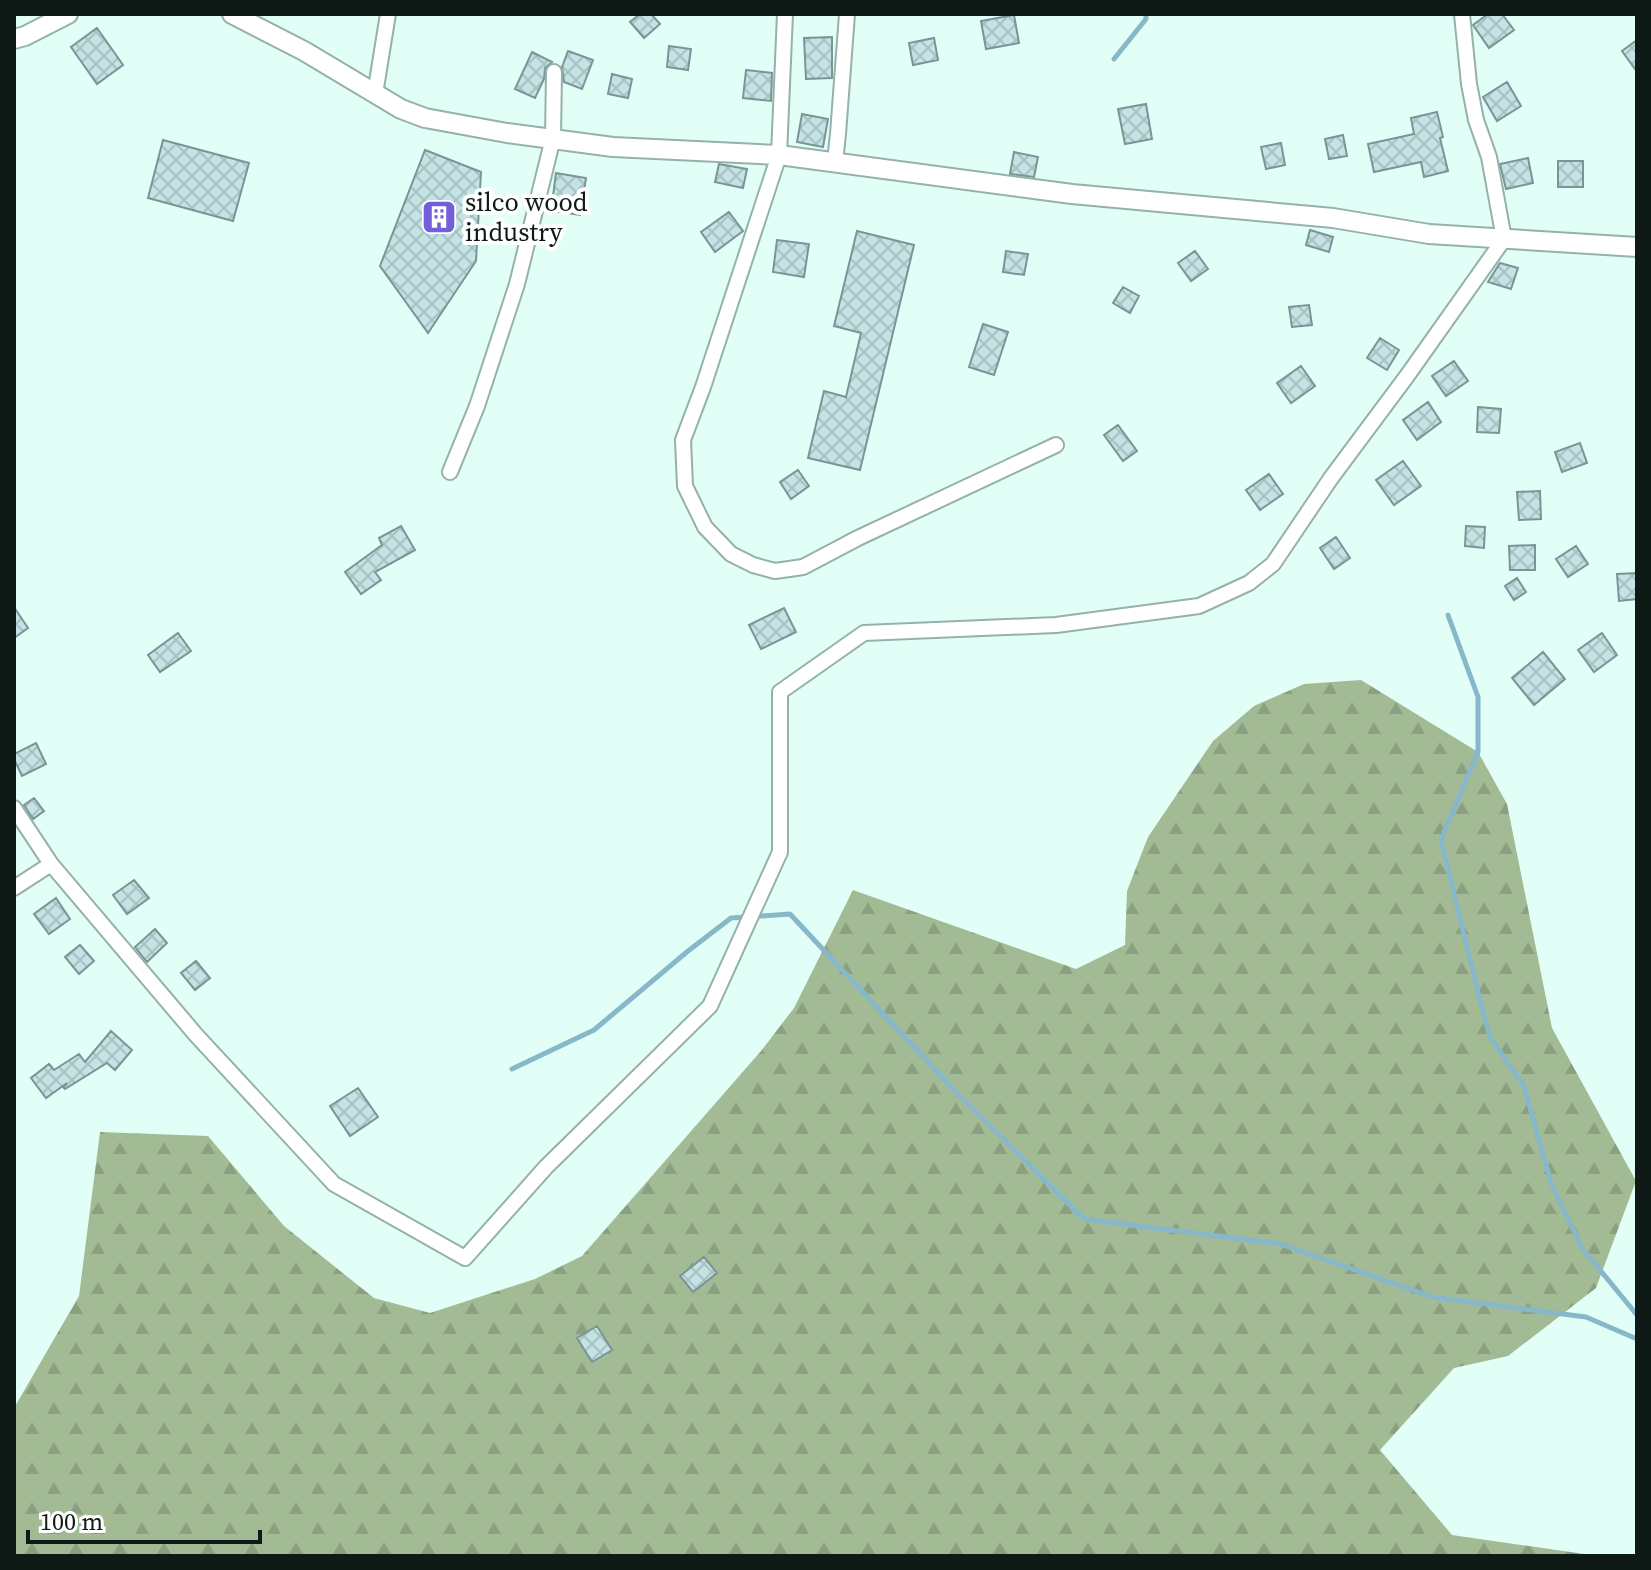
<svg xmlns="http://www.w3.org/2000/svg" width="1651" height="1570" font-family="'Source Serif 4',serif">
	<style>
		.forest { fill: url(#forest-firs) }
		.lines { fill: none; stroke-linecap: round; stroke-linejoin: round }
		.stream { stroke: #86b8c9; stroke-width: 5 }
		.building { fill: url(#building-cross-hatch); stroke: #799596; stroke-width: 2 }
		.minor-casing { stroke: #96b1aa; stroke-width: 18 }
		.secondary-casing { stroke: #96b1aa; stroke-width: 22 }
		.minor { stroke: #fff; stroke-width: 14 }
		.secondary { stroke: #fff; stroke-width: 18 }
		.labels { text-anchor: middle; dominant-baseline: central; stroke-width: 8; stroke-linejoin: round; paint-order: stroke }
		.poi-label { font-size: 26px; fill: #0f1916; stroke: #fff; text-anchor: start }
	</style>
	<defs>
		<pattern id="forest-firs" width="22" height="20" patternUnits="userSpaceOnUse" patternTransform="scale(2)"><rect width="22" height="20" fill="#a3bb95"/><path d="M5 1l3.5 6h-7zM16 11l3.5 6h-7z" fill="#8ba080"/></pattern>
		<pattern id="building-cross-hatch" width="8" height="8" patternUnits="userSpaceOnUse" patternTransform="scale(2)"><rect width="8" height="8" fill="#c5e3e4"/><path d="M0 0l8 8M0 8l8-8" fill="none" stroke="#a8c2c3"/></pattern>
	</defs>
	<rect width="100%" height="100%" fill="#e2fff7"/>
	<path class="forest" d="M1361,680L1478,752L1507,804L1552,1028L1636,1181L1596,1288L1508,1356L1454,1368L1380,1450L1452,1535L1598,1556H14V1408L79,1296L100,1132L208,1136L284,1226L374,1298L430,1313L535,1279L582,1256L761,1051L794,1008L853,890L1076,969L1125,945L1127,891L1148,837L1213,741L1254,706L1304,684Z"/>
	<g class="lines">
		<path class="stream" d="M1114,59L1146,19V14
			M1448,615L1478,697V752L1441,840L1478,992L1490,1037L1524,1086L1551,1183L1582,1248L1637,1315
			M512,1069L594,1030L688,951L731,918L790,914L956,1092L1084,1219L1281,1244L1432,1297L1586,1317L1637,1339"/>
	</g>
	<path class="building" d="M640,14H651L660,24L644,38L630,22Z
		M1488,14H1502L1514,30L1489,48L1473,25Z
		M1014,15L1019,43L986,49L981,21Z
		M97,28L123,65L97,84L71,47Z
		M832,37V78L806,79L804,38Z
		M934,38L938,60L913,65L909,43Z
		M1637,40V72L1622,51Z
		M669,46L691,49L688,70L667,67Z
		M568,51L593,60L582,89L564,82L562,67Z
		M532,52L552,62L545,68L544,79L535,98L515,89Z
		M746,70L772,73L771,101L743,98Z
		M612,74L632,79L628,98L608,94Z
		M1507,82L1521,106L1497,121L1483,97Z
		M1146,104L1152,139L1125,144L1118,109Z
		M1437,112L1443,137L1440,138L1448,171L1424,177L1421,162L1374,172L1368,144L1414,134L1411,118Z
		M802,114L828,119L823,147L797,142Z
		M1343,135L1347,156L1329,159L1325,139Z
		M163,140L249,163L233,221L148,198Z
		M1281,143L1285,165L1266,169L1261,147Z
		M425,150L481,172L476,261L428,333L380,266Z
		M1014,152L1038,157L1034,177L1010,174Z
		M1528,158L1533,183L1506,189L1500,164Z
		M1558,161H1583V187H1558Z
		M719,164L747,169L743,188L715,182Z
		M556,173L586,178L580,215L551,211Z
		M729,212L743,231L715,252L701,232Z
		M1310,230L1333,237L1329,252L1306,245Z
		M857,231L914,245L860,470L808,458L824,391L846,397L861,333L834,326Z
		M777,240L809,244L804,277L773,272Z
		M1006,251L1028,254L1024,275L1003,272Z
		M1195,251L1208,269L1191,281L1178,263Z
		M1500,263L1518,268L1511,289L1488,282Z
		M1123,287L1139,296L1130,313L1113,303Z
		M1309,305L1312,325L1292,327L1289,307Z
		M983,324L1008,332L994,375L969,367Z
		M1380,338L1399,350L1387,370L1367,358Z
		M1454,361L1468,381L1446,396L1432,376Z
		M1301,366L1315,386L1291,403L1277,383Z
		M1428,402L1441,422L1417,440L1403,420Z
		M1478,407L1501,409L1499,433L1477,432Z
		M1118,425L1137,451L1123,461L1104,435Z
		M1580,443L1587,463L1562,472L1555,452Z
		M1403,461L1421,486L1394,505L1376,480Z
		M798,470L809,486L791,499L780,482Z
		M1269,474L1283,494L1260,510L1246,490Z
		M1540,491L1541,519L1519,520L1517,492Z
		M401,526L415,550L375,572L381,580L361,594L345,572L382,545L379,538Z
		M1466,526L1485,527L1484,548L1465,546Z
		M1336,537L1350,558L1334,569L1320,548Z
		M1535,545V570H1510L1509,546Z
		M1576,546L1588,564L1568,577L1556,559Z
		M1637,573V599L1619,601L1617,574Z
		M1517,578L1526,592L1514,600L1505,586Z
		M14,607L28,628L14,638Z
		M784,608L796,632L761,649L749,625Z
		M178,633L191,651L160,672L148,655Z
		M1602,633L1617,655L1594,672L1578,650Z
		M1543,652L1565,679L1534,705L1512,678Z
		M36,743L46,764L22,776L14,759V754Z
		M34,798L44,811L33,819L24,805Z
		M134,880L149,898L127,914L113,895Z
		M56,898L70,919L49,934L34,914Z
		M155,929L167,943L147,962L135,947Z
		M80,945L94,961L79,974L65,957Z
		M196,961L210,978L195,990L181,973Z
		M111,1031L132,1050L115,1070L107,1063L65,1089L63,1087L67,1083L46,1098L31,1078L49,1064L54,1070L79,1054L85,1062Z
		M358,1088L378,1117L350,1136L330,1106Z
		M704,1257L717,1273L693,1292L680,1276Z
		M597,1326L612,1350L592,1362L577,1338Z"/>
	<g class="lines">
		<g class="minor-casing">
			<path id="minor" d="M785,14L779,155L703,387L683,440L685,486L705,527L731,554L753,565L775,571L803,567L858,538L1056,445
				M375,94L388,14
				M835,162L838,134L847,14
				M450,472L477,406L517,284L553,138L554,72
				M14,808L51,864L196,1035L334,1184L465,1258L546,1167L710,1006L780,852V692L864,633L1056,625L1199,606L1249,583L1273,564L1331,478L1407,376L1504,239L1489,157L1476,120L1469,84L1462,14
				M14,888L51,864"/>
		</g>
		<g class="secondary-casing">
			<path id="secondary" d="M232,14L304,51L401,109L425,118L507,133L613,147L779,155L1072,194L1333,218L1429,234L1637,247
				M14,39L25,36L68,14"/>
		</g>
		<use href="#minor" class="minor"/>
		<use href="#secondary" class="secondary"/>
	</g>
	<defs>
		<g id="building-square" transform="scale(1.8)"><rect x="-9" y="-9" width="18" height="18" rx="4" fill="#735fda" stroke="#fff"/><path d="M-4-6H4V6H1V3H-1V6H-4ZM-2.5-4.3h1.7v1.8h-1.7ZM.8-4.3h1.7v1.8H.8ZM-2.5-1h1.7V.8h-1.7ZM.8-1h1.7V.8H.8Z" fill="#fff"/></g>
	</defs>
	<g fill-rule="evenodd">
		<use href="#building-square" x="439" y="217"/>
	</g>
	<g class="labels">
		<g class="poi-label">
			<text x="465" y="202">silco wood<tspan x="465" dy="30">industry</tspan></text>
		</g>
	</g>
	<rect width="1651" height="1570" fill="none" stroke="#0f1916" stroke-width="32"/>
	<path d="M28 1530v12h232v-12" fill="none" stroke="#0f1916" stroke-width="4"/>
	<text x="40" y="1530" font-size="24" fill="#0f1916" stroke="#ffffff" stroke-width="6" paint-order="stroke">100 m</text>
</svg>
